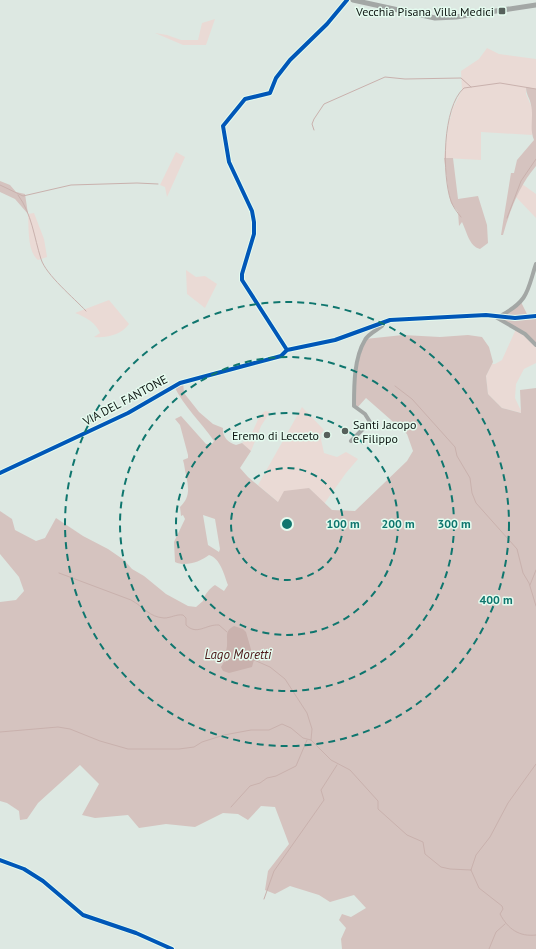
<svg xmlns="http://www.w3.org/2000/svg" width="536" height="949" font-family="'PT Sans',sans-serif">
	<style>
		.green { fill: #eadad5 }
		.forest { fill: #d5c3bf; fill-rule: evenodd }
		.water { fill: #c9b1ad }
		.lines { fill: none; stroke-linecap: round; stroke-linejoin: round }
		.stream { stroke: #c9b1ad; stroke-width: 1 }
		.minor { stroke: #a3a7a5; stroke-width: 4 }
		.tertiary { stroke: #a3a7a5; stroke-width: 5 }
		.cycleway-casing { stroke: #e5fbef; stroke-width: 6 }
		.cycleway { stroke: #0057b8; stroke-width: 4 }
		.ring { fill: none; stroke: #0f766e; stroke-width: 2; stroke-dasharray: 7 5 }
		.poi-dot { fill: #56605b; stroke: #e5fbef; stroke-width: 1.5 }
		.labels { text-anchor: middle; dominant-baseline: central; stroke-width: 3; stroke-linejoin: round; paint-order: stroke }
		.poi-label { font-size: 12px; fill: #0e1612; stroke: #e5fbef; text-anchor: end }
		.street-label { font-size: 12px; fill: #0e1612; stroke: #e5fbef }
		.water-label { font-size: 13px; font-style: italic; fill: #4d1919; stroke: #e5fbef }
		.centre { fill: #0f766e; stroke: #e5fbef; stroke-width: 2 }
		.ring-label { font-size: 12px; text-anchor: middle; font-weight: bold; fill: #0f766e; stroke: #e5fbef; stroke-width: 3; stroke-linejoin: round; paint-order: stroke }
	</style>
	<rect width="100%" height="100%" fill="#dde8e2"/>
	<path class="green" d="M215,19L206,45H183L155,33L167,35L181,40H198L202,23Z
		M487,48L499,54L536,59V89L526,87V94L532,108V135L481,132V160L444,158L449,123L453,108L462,90L461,71L479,59Z
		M176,152L185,157L167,197L165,187L160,185Z
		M522,184L536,194V218L516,197Z
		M34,213L44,239L47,257L38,260C27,251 29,228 28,214Z
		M186,270L196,277L205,276L217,284L205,308L187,294Z
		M109,300L129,324C121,335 107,338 94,337L100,333C96,323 86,317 75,313Z
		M516,329L536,345V363L524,369L516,384L515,398L522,413L502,408L488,394L486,376L492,364H495L502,360Z
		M302,407L324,430L320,435L324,453L337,457L346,452L358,459L346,473L324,504L309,488L278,502L258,485Z
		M265,411L270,412L261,426L251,451L242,443L252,433L259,417Z"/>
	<path class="forest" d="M526,87L536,89V166C519,186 510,210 503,235H501L511,173H514L517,160L534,140C529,128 534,117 531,105C530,98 526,95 526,87Z
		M444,158H453L458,199L478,196L487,225L488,243L480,249C469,246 467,232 462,222L459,226L458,212L451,203L449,195Z
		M0,181L10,185L16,192L25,194L28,214L15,199L0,192Z
		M521,302L528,316H536V345L525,334L501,320V316Z
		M403,335L440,337L468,335L482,337L489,347L493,362L486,376L488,394L502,408L521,413L520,390L536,388V949H342L341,939L346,928L339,920L342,914L351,917L366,908L354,895L330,902L319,895L290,886L275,894L265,890L268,871L289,844L275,807L261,806L248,820L238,814L223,813L195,827L166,824L139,828L128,815L95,818L82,815L99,784L80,765L38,803L27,819L20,820L19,811L7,803L0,801V602L16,600L24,591L19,577L0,554V511L12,519L15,530L36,541L45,538L56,518L83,536L108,549L124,560L132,569L144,576L166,594L188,606L196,607L203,601C204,595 210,588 215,585L224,591L228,585C224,574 220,558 209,555C200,562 185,567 175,562L174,542L185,519L183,515L181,516L180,507C194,494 186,480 184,464L183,460L188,458V455L180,425L175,419L181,416L206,444H212L214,441C201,422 184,407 174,386L183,382L184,393L199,412L213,424L223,428C222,436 228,443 236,445L242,443L251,451L240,468L248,477L278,502L284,491L309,488L332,510L355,511L407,461L413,451L407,434L366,398L357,408C350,391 359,356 365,339ZM203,515L215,519L220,549L219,552L208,545Z"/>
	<path class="water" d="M234,626L243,629L246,632L254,660L252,667L229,673L223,671L221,667L224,662H226C224,655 226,653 227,646C228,637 224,631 234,626Z"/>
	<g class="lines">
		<path class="stream" d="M314,130L312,124L314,119L324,104L385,77L405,79L461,78L471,87
			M0,185L23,196L71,185L137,183L158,184
			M18,195C32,214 34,237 41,259C46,275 74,298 86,311
			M461,217C457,212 453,207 451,201C442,176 442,107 464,88L500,83L536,89
			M507,218L521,181L536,159
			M395,386L412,399L455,447L457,456L470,478L472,493L476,503L517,549L523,573L529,583L536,606
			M59,573L131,600C144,607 149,617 164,618C171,618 176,614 183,615L186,618V625C197,636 206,624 219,625L227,632
			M530,585L536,570
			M254,660L270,667L285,679L307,713L312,729L311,740
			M0,732L58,727L70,729L100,741L128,749H179L194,747L202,742L224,735L251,730H269L282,724L291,728L303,738L311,740L331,760L350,770L378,801V809L407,835L423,842L425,854L441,867L450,869L471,870
			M231,807L250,786L260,783L267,778L276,776L296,766L307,740
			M471,870L476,855L490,837L508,803L536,764
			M471,870L479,888L502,906L503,909L500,914C508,929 519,937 536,935
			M264,899L274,871L324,800L321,790L337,765
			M489,949L496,932L505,924"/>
		<path class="minor" d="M502,315C529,300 527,291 536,264
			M494,316L525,334L536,345
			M287,350L242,280V274L254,234V222L252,211L229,162L223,126L245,99L270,93L276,78L290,60L327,24L347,0
			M351,441L370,422L365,414L354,406C354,385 354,358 365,340C368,334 377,330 382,326L383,322
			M0,473L128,413L180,383L281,356L287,350L335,340L390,320L486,315L515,318L536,316
			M0,860L24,869L43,881L83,915L136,933L172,949"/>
		<path class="tertiary" d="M353,0L435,18L456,17L536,5"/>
		<g class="cycleway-casing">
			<path id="cycleway" d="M287,350L242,280V274L254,234V222L252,211L229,162L223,126L245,99L270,93L276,78L290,60L327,24L347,0
				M0,473L128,413L180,383L281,356L287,350L335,340L390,320L486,315L515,318L536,316
				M0,860L24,869L43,881L83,915L136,933L172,949"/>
		</g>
		<use href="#cycleway" class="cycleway"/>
	</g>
	<g class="ring">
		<circle cx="287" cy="524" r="56"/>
		<circle cx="287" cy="524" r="111"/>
		<circle cx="287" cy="524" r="167"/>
		<circle cx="287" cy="524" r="222"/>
	</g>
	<g class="poi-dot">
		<rect x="498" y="7" width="8" height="8" rx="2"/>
		<circle cx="345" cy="431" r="4"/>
		<circle cx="327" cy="435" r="4"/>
	</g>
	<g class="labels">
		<g class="poi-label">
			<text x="494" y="11">Vecchia Pisana Villa Medici</text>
			<text x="353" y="424" text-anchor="start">Santi Jacopo<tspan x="353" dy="14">e Filippo</tspan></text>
			<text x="319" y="435">Eremo di Lecceto</text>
		</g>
		<g class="street-label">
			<text transform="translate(125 400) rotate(-28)">VIA DEL FANTONE</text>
		</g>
		<g class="water-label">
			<text x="238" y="654">Lago Moretti</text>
		</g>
	</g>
	<circle cx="287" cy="524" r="6" class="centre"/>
	<g class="ring-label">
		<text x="343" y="528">100 m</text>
		<text x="398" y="528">200 m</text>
		<text x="454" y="528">300 m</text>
		<text x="496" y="604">400 m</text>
	</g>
</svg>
